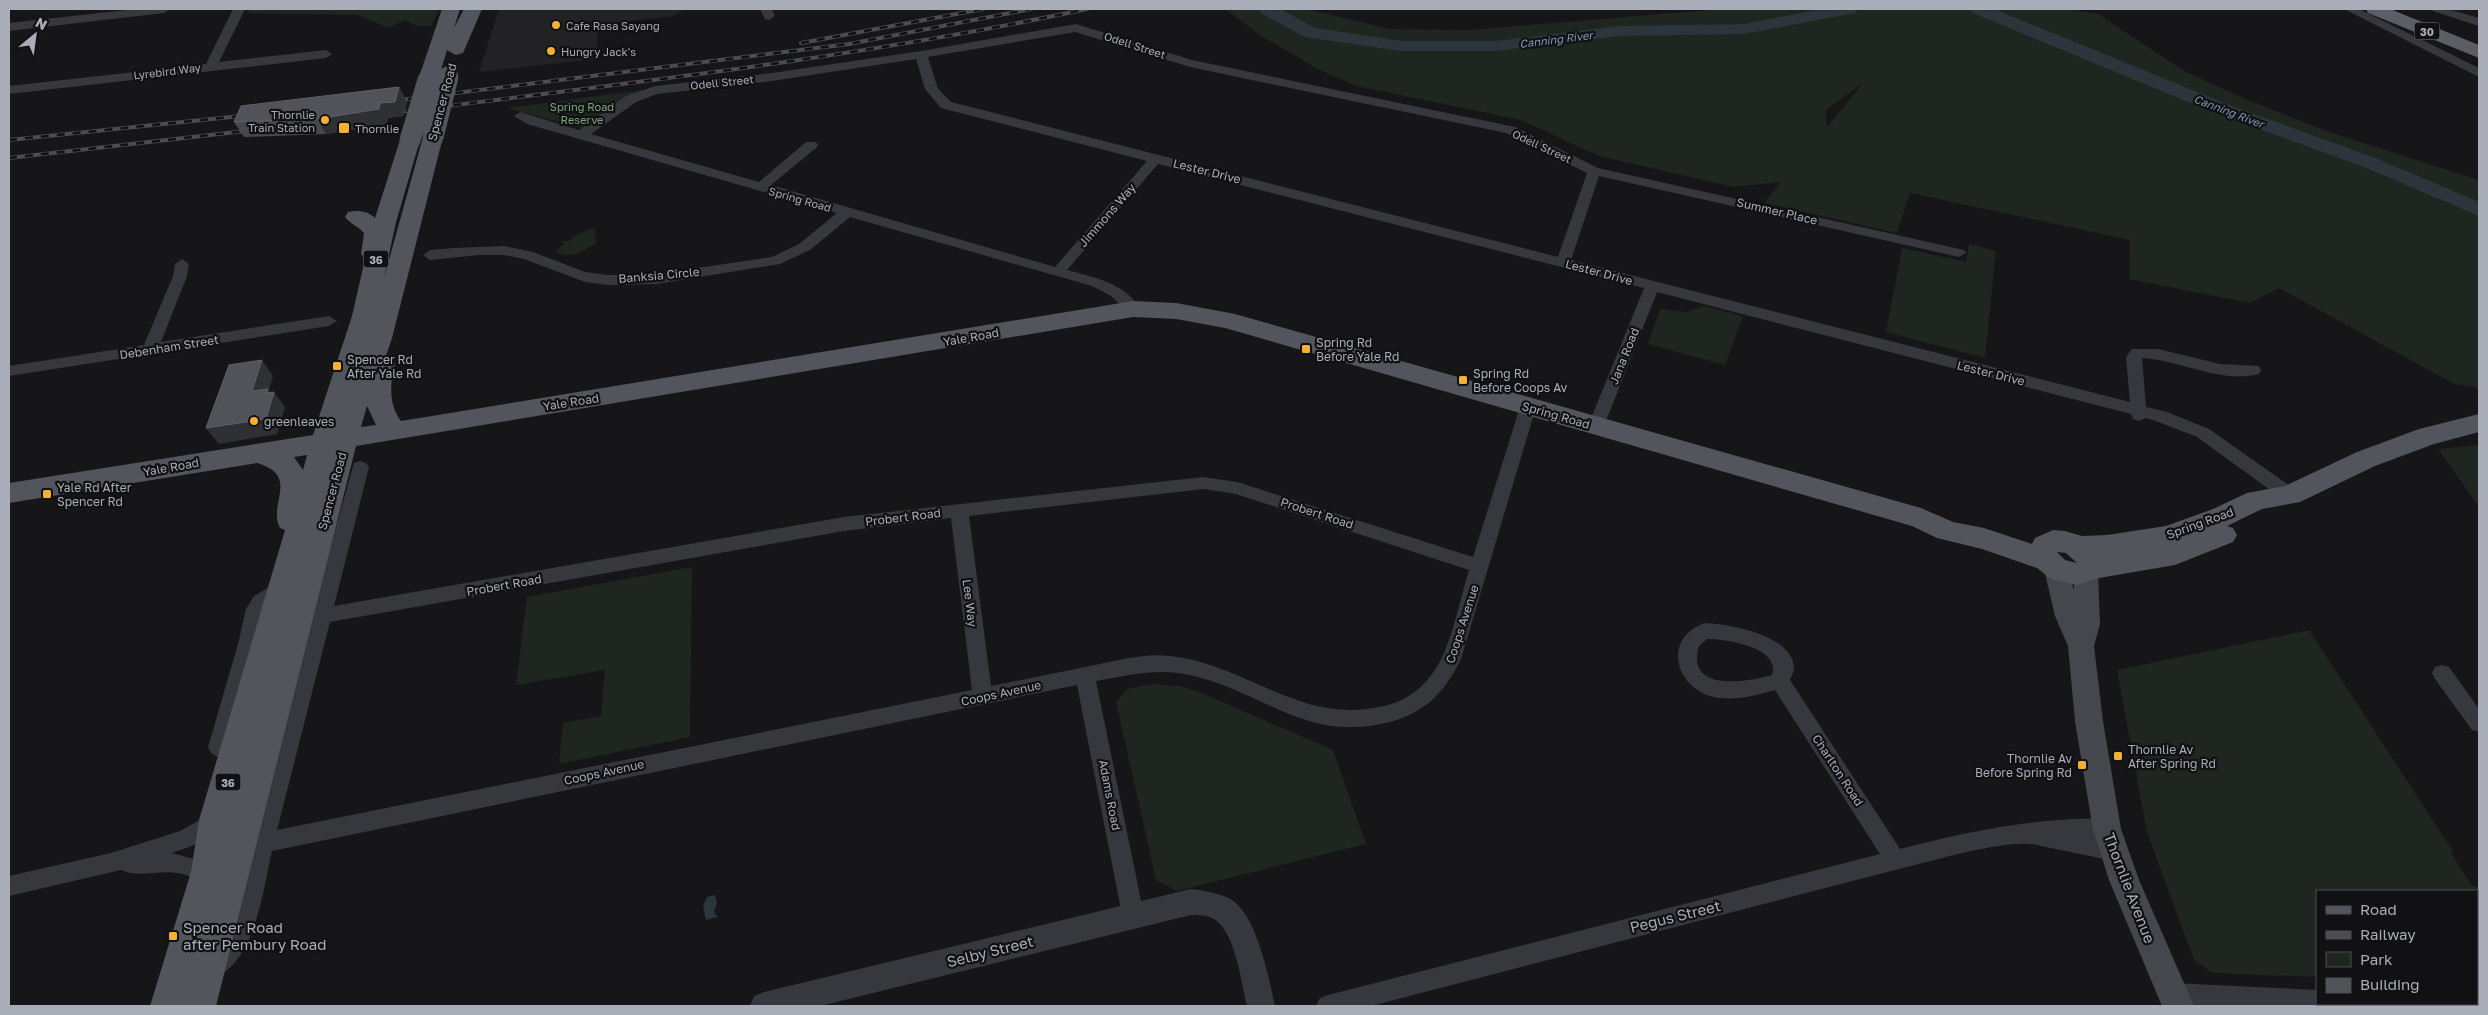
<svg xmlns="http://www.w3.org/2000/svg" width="2488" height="1015" font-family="'Golos Text',sans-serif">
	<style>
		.built { fill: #222225 }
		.green { fill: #1e261f; fill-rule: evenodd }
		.water { fill: #2c353c }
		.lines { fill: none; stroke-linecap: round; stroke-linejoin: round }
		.river { fill: #2c353c; fill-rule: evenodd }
		.minor { fill: #37383d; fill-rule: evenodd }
		.tertiary { fill: #37383d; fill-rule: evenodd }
		.secondary { fill: #45474d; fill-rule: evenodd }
		.primary { fill: #53555c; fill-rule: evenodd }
		.trunk { fill: #5b5e65; fill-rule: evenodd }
		.rail-casing { stroke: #4a4c52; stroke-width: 4 }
		.rail { stroke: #111113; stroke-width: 2.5; stroke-dasharray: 8; stroke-linecap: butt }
		.primary-bridge { stroke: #53555c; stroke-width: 21 }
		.wall { fill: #47494d }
		.shaded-wall { fill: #2f3033 }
		.building { fill: #525359; stroke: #5f6168 }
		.poi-dot { fill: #f2b134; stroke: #111113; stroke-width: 2 }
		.labels { text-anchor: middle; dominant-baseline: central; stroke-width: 4.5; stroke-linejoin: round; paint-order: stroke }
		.far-poi-label { font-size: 11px; fill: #a8adb8; stroke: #111113; text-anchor: start }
		.shield { fill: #111113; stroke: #7b7e86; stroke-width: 1 }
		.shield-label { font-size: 11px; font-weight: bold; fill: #a8adb8 }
		.far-water-label { font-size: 11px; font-style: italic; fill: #7f9bb3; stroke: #111113 }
		.far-street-label { font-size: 11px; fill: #a8adb8; stroke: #111113 }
		.far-park-label { font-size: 11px; fill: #7fa381; stroke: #111113 }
		.street-label { font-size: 12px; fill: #a8adb8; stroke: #111113 }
		.poi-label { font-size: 12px; fill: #a8adb8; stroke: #111113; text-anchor: start }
		.near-street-label { font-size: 15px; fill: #a8adb8; stroke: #111113 }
		.near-poi-label { font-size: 15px; fill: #a8adb8; stroke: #111113; text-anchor: start }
	</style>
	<rect width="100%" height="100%" fill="#161618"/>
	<path class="built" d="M499,9H684L673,16L598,25L596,59L479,72Z"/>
	<path class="green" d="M249,9H440L431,26H417L405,20L388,28L358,15L247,13Z
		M1225,9H1307L1389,29L1470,30L1721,9H2069L2098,14L2184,71L2248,100L2329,132L2479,180V390L2475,387L2454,384L2279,288L2250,303L2129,279L2130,240L1910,193L1897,233L1764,203L1781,182L1733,187L1599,156L1521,120L1356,86L1318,69L1263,37ZM1863,83L1828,126H1827L1826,110Z
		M642,90L585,129L507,108Z
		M589,229H595L596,244C583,250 570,261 555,251L564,244L562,241H569L574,236Z
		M1969,244L1996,251L1985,358L1886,332L1902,248L1966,262Z
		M1703,306L1743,316L1725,365L1648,344L1660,309L1687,312Z
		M2479,445V507L2438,449Z
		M692,567L690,737L559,764L563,723L601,716L605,670L516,685L527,597Z
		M2309,630L2454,853H2451L2472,886L2479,887V983H2477V891H2317V977L2213,973L2194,960L2147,832L2117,670Z
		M1150,684L1180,686L1197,691L1333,750L1366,844L1177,891L1156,880L1116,702L1127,689Z"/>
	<path class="water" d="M715,895L717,903L714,912L718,917L706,920L703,906L707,897Z"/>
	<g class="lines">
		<path class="river" d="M1258,9H1280L1316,28L1401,41H1496L1620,26L1744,24L1822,9H1858L1855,13L1849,14L1744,34L1620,36L1496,51H1401L1305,37L1261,13Z
			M1970,9H1994L2224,103L2378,159L2479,202V216L2364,167L2210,111L1973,13Z"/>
		<path class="minor" d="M136,9H170L164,13L9,31V23Z
			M233,9H245L219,62L326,50L332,54L326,58L9,94V86L206,64Z
			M760,9H772L775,16L769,20L765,19Z
			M2344,9H2359L2479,68V77Z
			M2431,9H2448L2479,18V26L2433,11Z
			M1076,24L1192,60L1515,127L1598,168L1964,250L1966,253L1959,257L1599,176L1571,260L2130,402L2126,357L2132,349H2158L2220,364L2259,366L2261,370L2259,374C2221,384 2180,360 2142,358L2146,407L2167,412L2209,429L2296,490L2299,495L2296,500L2290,501L2284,500L2197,437L2156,421L2146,418L2139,421L2133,419L2131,414L1657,292L1604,426L1602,430H1590L1588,426L1644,288L1158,164L1067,270C1096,278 1123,282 1141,309L1133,314L1128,312L1111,296L1092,286L850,217L810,250L780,264L656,284L608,285L585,282L524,259L504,255H479L430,260L423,255L430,250L454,248L504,246L533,252L585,272L608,275L656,274L772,257L799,244L837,213L527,124L514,116L520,112L579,130L626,96L655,86L772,73L921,51ZM1075,32L1190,67L1506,133L1587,173L1558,257L951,102L938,89L928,57ZM916,59L925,89L941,108L1147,161L1055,267L771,185L816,148L818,145L816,142H806L759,182L591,134L636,102L657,94L772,81Z
			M182,259L189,264L187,276L161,342L329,316L337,321L329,326L9,376V366L144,345L173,276L175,264Z
			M1528,401L1534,403L1536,407L1461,659C1445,692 1426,712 1390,722C1307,743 1267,694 1194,676C1160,667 1129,675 1096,681L1144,915L1141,922L1133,925L1125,922L1122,915L1077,685L272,851C263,889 256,961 214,978L206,975L203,967L206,959L229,933L311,616L354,463L360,461L366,463L369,467L334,606L844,517L1203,477L1237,482L1473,557L1520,407L1522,403ZM1203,489L1236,494L1469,570C1461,596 1452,641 1439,663C1427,685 1408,701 1384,706C1300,726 1250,665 1170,656C1145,653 1120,660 1095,665C1061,672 1026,679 991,686L969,516ZM951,518L972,690L277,830L330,622L844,531Z
			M282,580L289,582L291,587L289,592L264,611L258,644L229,743L242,752L245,758L242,764L235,767L211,753L208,747L238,644L246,609L254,596Z
			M1705,623C1729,624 1794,635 1794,669C1794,672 1791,677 1790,680L1900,849C1957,834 2014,822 2072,819C2086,819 2101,817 2115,822L2118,829L2115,836L2100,838L2122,844L2125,851L2122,858L2114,861L2041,846C2017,837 1950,856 1922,863L1371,1006H1316L1320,998L1328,995L1880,854L1775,690C1755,696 1732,702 1710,696C1673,684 1664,637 1705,623ZM1707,639C1726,639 1781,647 1772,675C1748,682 1685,693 1699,646Z
			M2442,665L2449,667L2479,709V732L2472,730L2435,679L2432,673L2435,667Z
			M216,811L223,813L227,820C218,838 190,847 172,853L216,865L219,872L216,879C202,884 191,875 177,873C159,870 138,878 121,870L9,896V876L111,853L180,831Z
			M2173,983L2317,990V1004H2327L2326,1006L2173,1005L2165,1002L2161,994L2165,986Z
			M2365,1004H2439L2440,1006H2366Z"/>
		<path class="tertiary" d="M1191,889C1205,891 1220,893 1232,900C1257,916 1269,979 1275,1006H1247C1241,983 1236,933 1214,919C1208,915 1198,915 1191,915L820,1006H750L754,996L764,992Z"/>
		<path class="secondary" d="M2056,559L2065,562L2074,590V573L2077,566L2086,563L2095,566L2098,573L2100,624L2094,646L2103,721L2121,829L2139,880L2194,1006H2162L2109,880L2093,829L2075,721L2068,646L2055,616L2044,569L2047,562Z"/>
		<path class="primary" d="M442,9H460L454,28L464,9H482L463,53L456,55L447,50L438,80L435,84H421L418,80Z
			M433,131L440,133L443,137L392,338L386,356L392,358L395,364C390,384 388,403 401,421L1133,301L1176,303L1235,314L1921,508L1953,522L1984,528L2032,544L2035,538L2053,530L2065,531L2082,536L2107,535L2166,526L2213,509L2247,493L2285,486L2357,452L2419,429L2479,414V432L2434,444L2375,466L2300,502L2262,509L2227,526L2233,528L2237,535L2233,542L2175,565L2099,578L2076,585L2051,579L2037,568L1982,549L1937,538L1912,526L1225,328L1176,319L1133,317L356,446L216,1006H150L191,872L199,820L285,530L280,528C267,504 301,476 257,463L9,503V483L313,435L352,316L365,259L361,254L364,233C357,225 350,224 345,217L348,212C357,210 368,211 375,218L400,140L403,136L410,134L417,136L420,140L396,222L384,278L423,137L426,133ZM367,406L376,425L361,427ZM307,455L303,470L294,457ZM2057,552L2066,553L2077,563L2065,560Z"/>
		<path class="trunk" d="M2366,9H2390L2479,45V58L2368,13Z"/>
		<g class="rail-casing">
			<path id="rail" d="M801,43L983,9
				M392,101L849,44L1031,9
				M390,113C623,84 857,58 1087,9
				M9,140L250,115
				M9,158L254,130"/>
		</g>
		<use href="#rail" class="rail"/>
		<path class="primary-bridge" d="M433,137L448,77
			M410,140L428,80"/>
	</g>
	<path class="wall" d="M399,87L407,102L403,116L388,118L387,124L326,134L244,137L234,122Z"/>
	<path class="shaded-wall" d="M399,87L407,102L403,116L388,118L387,124L326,134L317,119L380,103Z
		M262,360L273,376L269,390L273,396L274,392L285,407L277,434L219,444L206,428L252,391Z"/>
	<path class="building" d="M399,87L395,102L380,103L379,109L317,119L234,122L241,106Z
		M262,360L252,391L268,389L266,393L274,392L266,419L206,428L229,365Z"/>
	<g class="poi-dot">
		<circle cx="556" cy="25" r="5"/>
		<circle cx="551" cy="51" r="5"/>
		<circle cx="325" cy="120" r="5"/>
		<rect x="338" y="122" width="12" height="12" rx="2.5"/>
		<rect x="1301" y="344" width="10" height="10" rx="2.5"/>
		<rect x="332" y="361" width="10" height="10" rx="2.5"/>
		<rect x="1458" y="375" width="10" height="10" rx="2.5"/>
		<circle cx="254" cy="421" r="5"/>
		<rect x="42" y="489" width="10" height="10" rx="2.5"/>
		<rect x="2113" y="751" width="10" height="10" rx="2.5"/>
		<rect x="2077" y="760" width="10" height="10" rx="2.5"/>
		<rect x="168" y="931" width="10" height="10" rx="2.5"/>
	</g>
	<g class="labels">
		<g class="far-poi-label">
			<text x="566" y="25">Cafe Rasa Sayang</text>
			<text x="561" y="51">Hungry Jack's</text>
			<text x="315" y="114" text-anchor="end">Thornlie<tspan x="315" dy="13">Train Station</tspan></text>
			<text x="355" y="128">Thornlie</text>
		</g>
		<g class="shield">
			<rect x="2414.5" y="22.5" width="25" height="17" rx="4"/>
			<rect x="363.5" y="250.5" width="25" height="17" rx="4"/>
			<rect x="215.5" y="773.5" width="25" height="17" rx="4"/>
		</g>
		<g class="shield-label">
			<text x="2427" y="31">30</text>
			<text x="376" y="259">36</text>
			<text x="228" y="782">36</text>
		</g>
		<g class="far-water-label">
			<text transform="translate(1556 39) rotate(-7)">Canning River</text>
			<text transform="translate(2229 111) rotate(21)">Canning River</text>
		</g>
		<g class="far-street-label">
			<text transform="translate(1135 45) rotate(18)">Odell Street</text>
			<text transform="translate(167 71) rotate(-7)">Lyrebird Way</text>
			<text transform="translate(722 82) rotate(-6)">Odell Street</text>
			<text transform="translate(1542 146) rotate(25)">Odell Street</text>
			<text transform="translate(800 199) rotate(16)">Spring Road</text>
		</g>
		<g class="far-park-label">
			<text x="582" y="106">Spring Road<tspan x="582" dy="13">Reserve</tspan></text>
		</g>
		<g class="street-label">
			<text transform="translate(442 102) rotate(-75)">Spencer Road</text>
			<text transform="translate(1207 171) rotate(14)">Lester Drive</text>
			<text transform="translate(1777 211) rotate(13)">Summer Place</text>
			<text transform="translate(1107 215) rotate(-49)">Jimmons Way</text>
			<text transform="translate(1599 272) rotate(15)">Lester Drive</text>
			<text transform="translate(659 275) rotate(-5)">Banksia Circle</text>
			<text transform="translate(971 337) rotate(-10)">Yale Road</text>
			<text transform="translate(169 347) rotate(-9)">Debenham Street</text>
			<text transform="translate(1624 356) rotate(-68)">Jana Road</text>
			<text transform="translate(1991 373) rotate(14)">Lester Drive</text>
			<text transform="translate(571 402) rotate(-9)">Yale Road</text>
			<text transform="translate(1556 415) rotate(16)">Spring Road</text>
			<text transform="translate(171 467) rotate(-10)">Yale Road</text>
			<text transform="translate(332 491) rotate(-75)">Spencer Road</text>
			<text transform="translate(1317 513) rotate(18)">Probert Road</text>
			<text transform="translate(903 517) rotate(-7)">Probert Road</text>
			<text transform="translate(2200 523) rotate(-20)">Spring Road</text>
			<text transform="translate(504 585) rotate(-10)">Probert Road</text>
			<text transform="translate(970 603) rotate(83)">Lee Way</text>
			<text transform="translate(1462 624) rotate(-72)">Coops Avenue</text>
			<text transform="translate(1001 693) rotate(-12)">Coops Avenue</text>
			<text transform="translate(1838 770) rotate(57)">Charlton Road</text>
			<text transform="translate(604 772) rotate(-12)">Coops Avenue</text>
			<text transform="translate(1110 795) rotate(79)">Adams Road</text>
		</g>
		<g class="poi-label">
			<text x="1316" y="342">Spring Rd<tspan x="1316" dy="14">Before Yale Rd</tspan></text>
			<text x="347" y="359">Spencer Rd<tspan x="347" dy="14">After Yale Rd</tspan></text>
			<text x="1473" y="373">Spring Rd<tspan x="1473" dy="14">Before Coops Av</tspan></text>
			<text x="264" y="421">greenleaves</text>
			<text x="57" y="487">Yale Rd After<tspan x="57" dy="14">Spencer Rd</tspan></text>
			<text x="2128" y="749">Thornlie Av<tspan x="2128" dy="14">After Spring Rd</tspan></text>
			<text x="2072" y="758" text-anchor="end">Thornlie Av<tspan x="2072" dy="14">Before Spring Rd</tspan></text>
		</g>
		<g class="near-street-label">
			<text transform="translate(2130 888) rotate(69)">Thornlie Avenue</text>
			<text transform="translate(1675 916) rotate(-14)">Pegus Street</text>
			<text transform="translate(990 951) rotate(-14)">Selby Street</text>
		</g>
		<g class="near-poi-label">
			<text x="183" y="927">Spencer Road<tspan x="183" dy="17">after Pembury Road</tspan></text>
		</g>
	</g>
	<rect width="2488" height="1015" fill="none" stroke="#a8adb8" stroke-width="20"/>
	<rect x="2316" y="890" width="162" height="115" fill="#111113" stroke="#4d4f55"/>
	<rect x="2326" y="906" width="25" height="8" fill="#53555c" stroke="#4d4f55"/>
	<text x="2360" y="915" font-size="15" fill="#a8adb8">Road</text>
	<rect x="2326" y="931" width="25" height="8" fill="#4a4c52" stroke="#4d4f55"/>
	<text x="2360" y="940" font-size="15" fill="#a8adb8">Railway</text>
	<rect x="2326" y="952" width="25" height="15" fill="#1e261f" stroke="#4d4f55"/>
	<text x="2360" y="965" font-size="15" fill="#a8adb8">Park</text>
	<rect x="2326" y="978" width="25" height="15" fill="#525359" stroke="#4d4f55"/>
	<text x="2360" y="990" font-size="15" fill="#a8adb8">Building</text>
	<g transform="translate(35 35) rotate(29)" stroke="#111113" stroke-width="4" paint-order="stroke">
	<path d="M0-4L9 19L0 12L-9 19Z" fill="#a8adb8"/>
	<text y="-8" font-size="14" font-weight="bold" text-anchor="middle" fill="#a8adb8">N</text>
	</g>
</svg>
